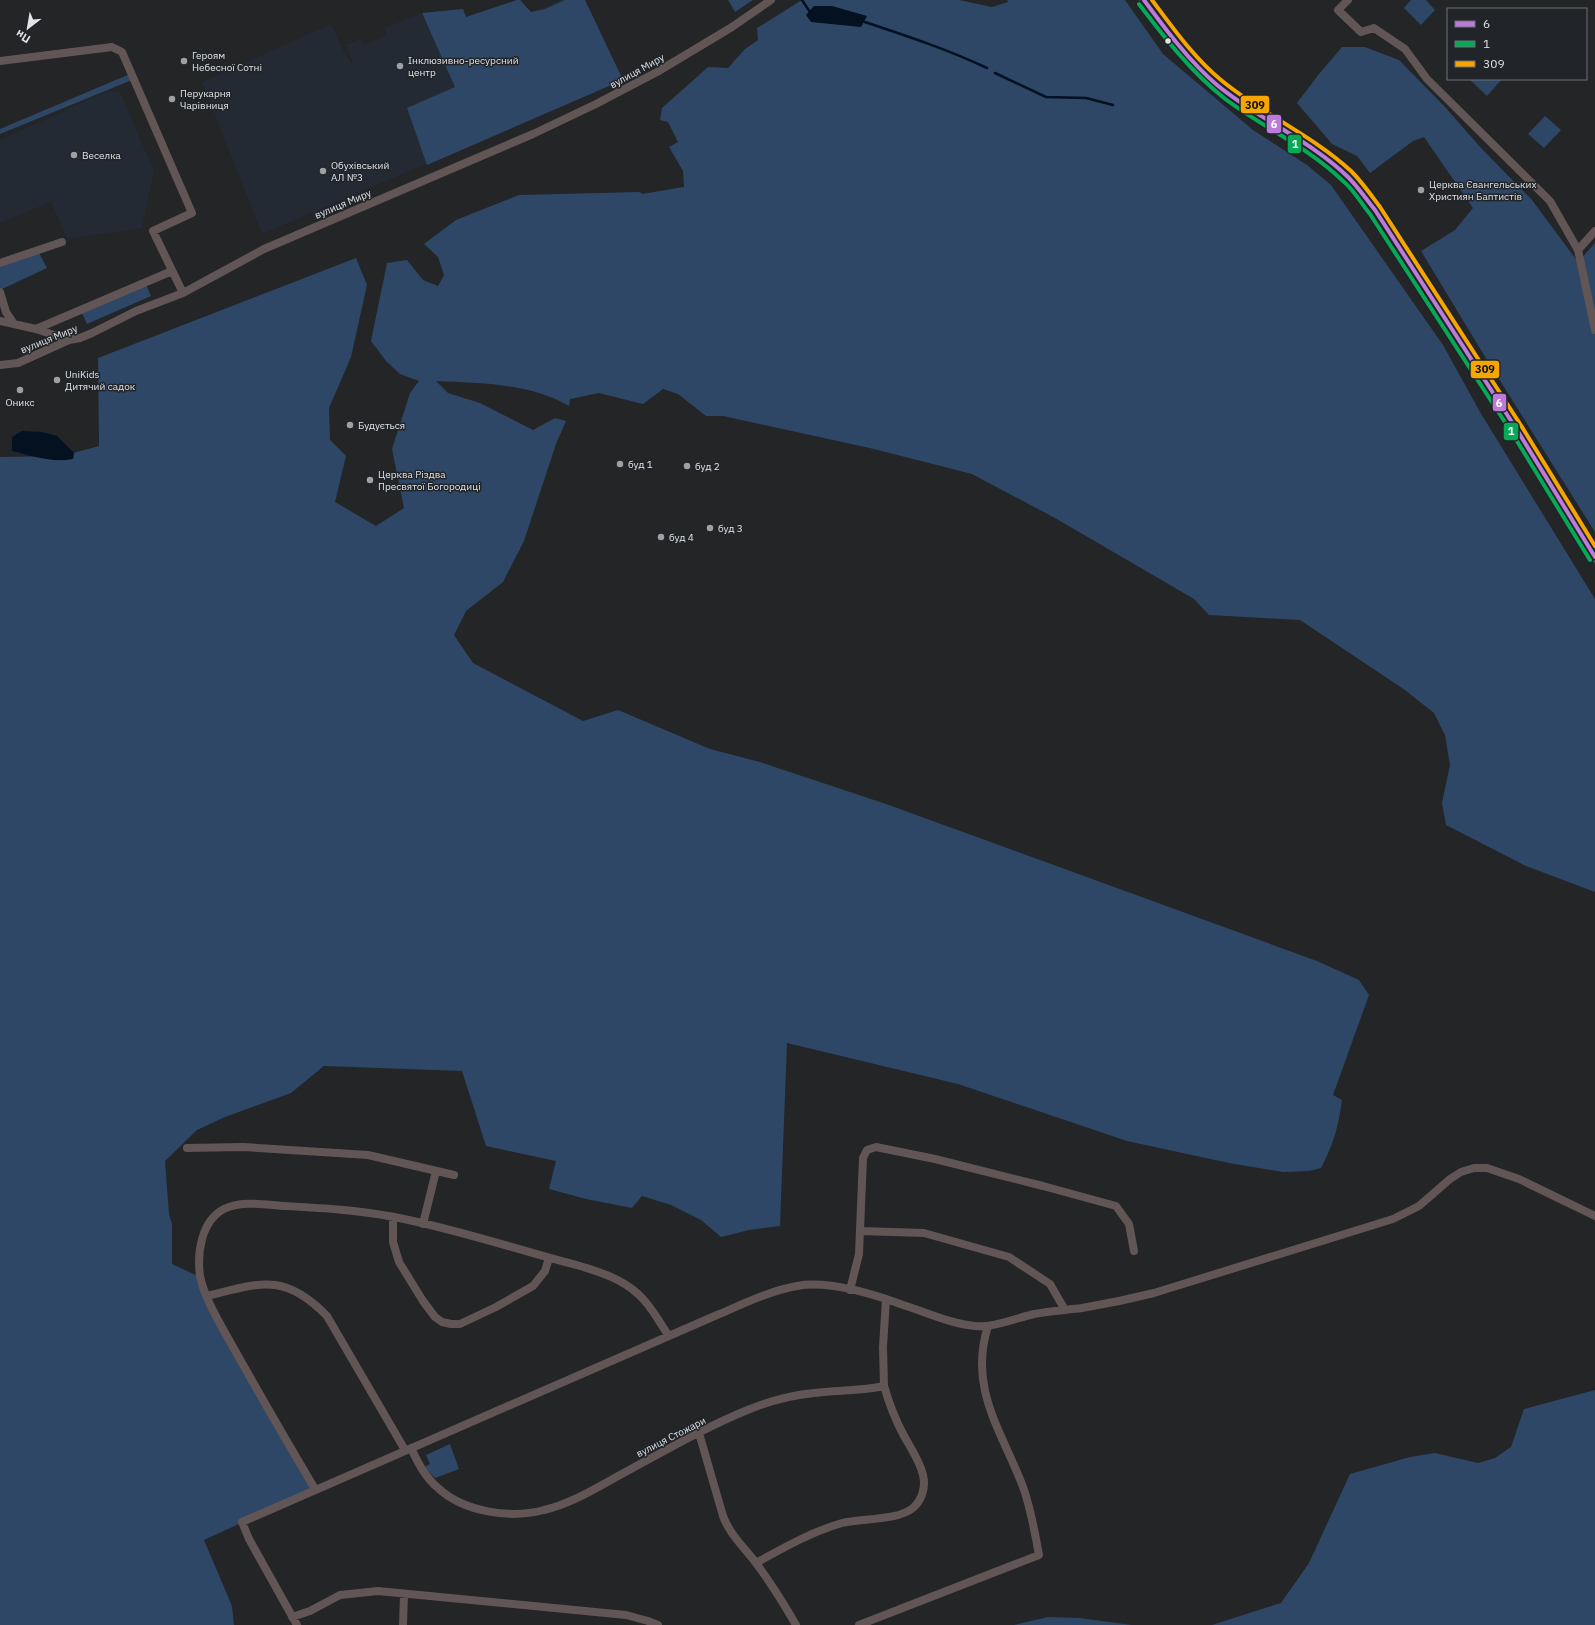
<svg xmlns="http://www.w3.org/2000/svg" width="1595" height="1625" font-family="'IBM Plex Sans',sans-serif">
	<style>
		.built { fill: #242a33 }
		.green { fill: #2e4767 }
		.water { fill: #031121 }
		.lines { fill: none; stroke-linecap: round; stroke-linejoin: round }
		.stream { stroke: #031121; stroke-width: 2.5 }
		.street { stroke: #625556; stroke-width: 8 }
		.secondary { stroke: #675657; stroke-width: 11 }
		.bus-1-casing { stroke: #212529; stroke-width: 7 }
		.bus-2-casing { stroke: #212529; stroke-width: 7 }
		.bus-3-casing { stroke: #212529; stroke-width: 7 }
		.bus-1 { stroke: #bd7bd9; stroke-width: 4 }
		.bus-2 { stroke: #06aa56; stroke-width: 4 }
		.bus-3 { stroke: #f7a600; stroke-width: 4 }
		.bus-dot { fill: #e1e3e6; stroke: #212529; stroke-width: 1.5 }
		.poi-dot { fill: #9ea0a3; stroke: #212529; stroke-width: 1.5 }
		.labels { text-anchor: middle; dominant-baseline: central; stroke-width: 3; stroke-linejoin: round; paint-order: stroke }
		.poi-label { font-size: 10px; fill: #e1e3e6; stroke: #212529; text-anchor: start }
		.street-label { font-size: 10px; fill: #e1e3e6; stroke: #212529 }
		.line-badge { stroke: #212529; stroke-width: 1.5 }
		.badge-label { font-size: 11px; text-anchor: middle; font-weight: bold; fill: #fff }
		.pale-badge-label { font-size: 11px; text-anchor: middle; font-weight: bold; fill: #111 }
	</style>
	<rect width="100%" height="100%" fill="#232527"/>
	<path class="built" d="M518,0H520L531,12L561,0H585L623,80L262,234L202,82L331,24L343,50L354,66L346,45L361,38L364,45L387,35L384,28L422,13L433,37Z
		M108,91L120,92L154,171L142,228L67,239L51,202L0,223V140Z"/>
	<path class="green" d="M517,0H520L531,12L545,9L565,0H585L623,80L427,165L407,108L455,87L422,13L463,9L466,17Z
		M728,0H753L735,12Z
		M802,0H959L992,7L1008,2L1007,0H1125L1163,54L1253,130L1307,165L1331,185L1443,345L1480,412L1595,599V892L1526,866L1446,825L1442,803L1450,765L1445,735L1434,713L1405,690L1300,620L1209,615L1194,599L1055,518L972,474L874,449L723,416H706L678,394L663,389L643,404L599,393L570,399L569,406C531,383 479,383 436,381L448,393L480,403L533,430L555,418L566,421L556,444L524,541L503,582L466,611L454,635L473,663L583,721L618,710L710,749L760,762L886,804L1317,961L1359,980L1369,995L1333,1095L1342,1100C1338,1128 1334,1143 1321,1168L1309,1171L1283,1172L1229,1163L1127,1141L958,1084L787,1043L780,1226L749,1230L721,1237L701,1220L671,1205L642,1196L632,1208L586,1199L549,1189L556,1161L486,1146L462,1071L324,1066L291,1093L225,1117L197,1130L165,1161L169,1214L172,1224V1264L200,1277L207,1296L315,1489L204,1540L232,1606L234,1625H0V457L62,456L99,446L98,358L356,258L367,285L351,357L329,408L330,440L346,456L335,502L376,526L404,508L392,449L410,393L419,381L400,374L386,361L371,341L387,263L407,260L423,280L438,286L444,275L438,257L424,244L456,220L519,195L640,192L642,194L684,187L683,171L669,147L678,142L668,122L660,120L662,108L708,67L728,68L745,49L758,40L757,28Z
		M1411,0H1426L1435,10L1421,25L1404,8Z
		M1342,47H1365L1399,60L1445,107L1481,148L1532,200L1578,262L1595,243V532L1487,360L1421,251L1455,230L1473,208L1424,137L1413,141L1370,173L1357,156L1332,144L1297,103L1319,74Z
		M130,74L132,80L0,134V129Z
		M1469,79H1502L1487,96Z
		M1545,116L1561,130L1544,148L1528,134Z
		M37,249L47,268L0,290V263Z
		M145,282L151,296L87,324L81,311Z
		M1595,1390V1625H1212L1281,1603L1309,1563L1350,1474L1410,1457L1435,1453L1478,1463L1495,1458L1511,1447L1524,1409Z
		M450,1444L459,1469L435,1478L424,1467L430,1464L426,1455Z
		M1048,1617L1079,1618L1132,1625H1014Z"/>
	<path class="water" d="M814,6H832L867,16L861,27L811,22L806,15Z
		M22,431L42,432L57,436L74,453L73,459C52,463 32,456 12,451V437Z"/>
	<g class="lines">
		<path class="stream" d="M802,0L810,12
			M862,21C904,35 947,49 987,68
			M995,73L1046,97L1086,98L1113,105"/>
		<path class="street" d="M1348,0L1338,10L1361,32L1374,28L1405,49L1427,79L1550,201L1578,250L1595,330
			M0,61L112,47L122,52L192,213L153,231L183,293
			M1578,250L1595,231
			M0,263L62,242
			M0,292L6,312L14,324
			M0,321L36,329L69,340
			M36,329L172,271
			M0,365L18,363L69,340L80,338L92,333L136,311L183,293L264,249L533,134L596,104L657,72L732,27L771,0
			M187,1148L243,1147L368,1155L454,1175
			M393,1217V1242L399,1262L423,1301L435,1317L442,1322L451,1324H460L496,1307L533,1286L545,1271L549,1258
			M423,1224L436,1171
			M860,1231L924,1233L1009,1257L1050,1284L1065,1310
			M850,1290L859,1254L863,1158L867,1150L876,1147L935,1159L1043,1186L1116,1206L1129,1224L1134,1251
			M207,1296C260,1283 284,1272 327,1316L405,1450
			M699,1433L723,1516C730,1535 744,1547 756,1563C771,1583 784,1604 796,1625
			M411,1448C418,1463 425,1477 438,1488C464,1512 510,1519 544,1510C571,1504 596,1488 620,1475C663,1452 705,1427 750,1409C770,1401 793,1395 814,1393C838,1390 861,1391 884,1386L883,1347L886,1299
			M315,1489C287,1442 260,1395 233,1347C222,1327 204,1298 200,1276C197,1253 201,1221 224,1209C242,1200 266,1205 285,1206C321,1208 359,1210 394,1217C457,1229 518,1250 580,1266C600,1272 622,1279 638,1294C651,1305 659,1322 669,1336
			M756,1563C783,1548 811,1532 842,1523C861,1518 897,1521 913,1508C922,1500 926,1487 923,1475C920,1461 910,1447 903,1434C895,1419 889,1403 884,1386
			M292,1617L310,1611L340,1595L378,1591L626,1615L648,1621L658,1625
			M297,1625L249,1539L242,1522L717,1315C743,1304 769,1291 797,1286C829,1280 873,1294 903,1305C926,1312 951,1324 975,1326C992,1328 1017,1318 1034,1314C1050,1311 1067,1310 1082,1308C1106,1304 1130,1299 1154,1293L1393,1219L1419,1206L1450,1179L1461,1172L1474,1168H1487L1519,1179L1595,1216
			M403,1625L404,1594
			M859,1625L1039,1555C1035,1533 1031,1509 1023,1487C1002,1431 968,1389 988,1326"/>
		<path class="secondary" d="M1144,0C1169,33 1195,69 1229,94C1266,122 1309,143 1344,173C1356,183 1365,198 1375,210L1517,430L1595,557"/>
		<g class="bus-1-casing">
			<path id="bus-1" d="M1144,0C1166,30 1189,61 1217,85C1258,119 1310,140 1348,177C1358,187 1366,199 1375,210L1517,430L1595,557"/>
		</g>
		<g class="bus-2-casing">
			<path id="bus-2" d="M1139,4C1165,38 1190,71 1224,98C1262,127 1308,147 1343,181C1354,190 1361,203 1370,214L1512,433L1590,560"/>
		</g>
		<g class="bus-3-casing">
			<path id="bus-3" d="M1152,0C1173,28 1194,58 1221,80C1262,114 1312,135 1351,171C1362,182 1371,195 1380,207L1522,427L1595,546"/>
		</g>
		<use href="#bus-1" class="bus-1"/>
		<use href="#bus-2" class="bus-2"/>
		<use href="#bus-3" class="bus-3"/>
	</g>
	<circle class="bus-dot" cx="1168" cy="41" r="3.5"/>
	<g class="poi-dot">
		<circle cx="184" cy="61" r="4"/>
		<circle cx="400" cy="66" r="4"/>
		<circle cx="172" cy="99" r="4"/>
		<circle cx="74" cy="155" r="4"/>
		<circle cx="323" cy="171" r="4"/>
		<circle cx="1421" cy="190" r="4"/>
		<circle cx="57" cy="380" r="4"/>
		<circle cx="20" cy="390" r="4"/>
		<circle cx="350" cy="425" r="4"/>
		<circle cx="620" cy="464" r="4"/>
		<circle cx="687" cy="466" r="4"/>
		<circle cx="370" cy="480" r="4"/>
		<circle cx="710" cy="528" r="4"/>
		<circle cx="661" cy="537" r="4"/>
	</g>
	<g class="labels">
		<g class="poi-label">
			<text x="192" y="55">Героям<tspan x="192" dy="12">Небесної Сотні</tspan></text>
			<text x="408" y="60">Інклюзивно-ресурсний<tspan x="408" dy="12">центр</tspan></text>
			<text x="180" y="93">Перукарня<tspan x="180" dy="12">Чарівниця</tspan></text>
			<text x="82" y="155">Веселка</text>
			<text x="331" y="165">Обухівський<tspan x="331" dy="12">АЛ №3</tspan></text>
			<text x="1429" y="184">Церква Євангельських<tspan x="1429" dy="12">Християн Баптистів</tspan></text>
			<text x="65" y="374">UniKids<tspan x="65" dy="12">Дитячий садок</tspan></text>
			<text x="20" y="402" text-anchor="middle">Оникс</text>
			<text x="358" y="425">Будується</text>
			<text x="628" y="464">буд 1</text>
			<text x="695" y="466">буд 2</text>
			<text x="378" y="474">Церква Різдва<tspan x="378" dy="12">Пресвятої Богородиці</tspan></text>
			<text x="718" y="528">буд 3</text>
			<text x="669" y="537">буд 4</text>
		</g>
		<g class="street-label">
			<text transform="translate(637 71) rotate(-29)">вулиця Миру</text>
			<text transform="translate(343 204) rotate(-23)">вулиця Миру</text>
			<text transform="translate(49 339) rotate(-22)">вулиця Миру</text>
			<text transform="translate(671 1437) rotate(-27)">вулиця Стожари</text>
		</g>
	</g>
	<g class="line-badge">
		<rect x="1240" y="95" width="30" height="19" rx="4" fill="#f7a600"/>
		<rect x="1266" y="114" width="16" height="20" rx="4" fill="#bd7bd9"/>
		<rect x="1287" y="134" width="15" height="20" rx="4" fill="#06aa56"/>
		<rect x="1470" y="360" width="30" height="19" rx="4" fill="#f7a600"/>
		<rect x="1492" y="393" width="15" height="19" rx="4" fill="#bd7bd9"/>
		<rect x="1503" y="422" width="16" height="19" rx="4" fill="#06aa56"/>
	</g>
	<g class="badge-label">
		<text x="1274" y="128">6</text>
		<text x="1295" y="148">1</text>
		<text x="1499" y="407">6</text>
		<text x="1511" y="435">1</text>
	</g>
	<g class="pale-badge-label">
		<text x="1255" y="109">309</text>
		<text x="1485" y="373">309</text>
	</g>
	<rect x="1447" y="8" width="140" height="72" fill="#212529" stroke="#6e7175"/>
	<rect x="1455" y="21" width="20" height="6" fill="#bd7bd9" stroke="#6e7175"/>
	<text x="1483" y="28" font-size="12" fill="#e1e3e6">6</text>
	<rect x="1455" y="41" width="20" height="6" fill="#06aa56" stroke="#6e7175"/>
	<text x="1483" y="48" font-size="12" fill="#e1e3e6">1</text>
	<rect x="1455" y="61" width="20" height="6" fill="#f7a600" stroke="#6e7175"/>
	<text x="1483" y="68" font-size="12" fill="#e1e3e6">309</text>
	<g transform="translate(28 28) rotate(211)" stroke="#212529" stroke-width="3" paint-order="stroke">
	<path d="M0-3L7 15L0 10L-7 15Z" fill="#e1e3e6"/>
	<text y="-6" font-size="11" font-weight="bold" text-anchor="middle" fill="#e1e3e6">Пн</text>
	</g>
</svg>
